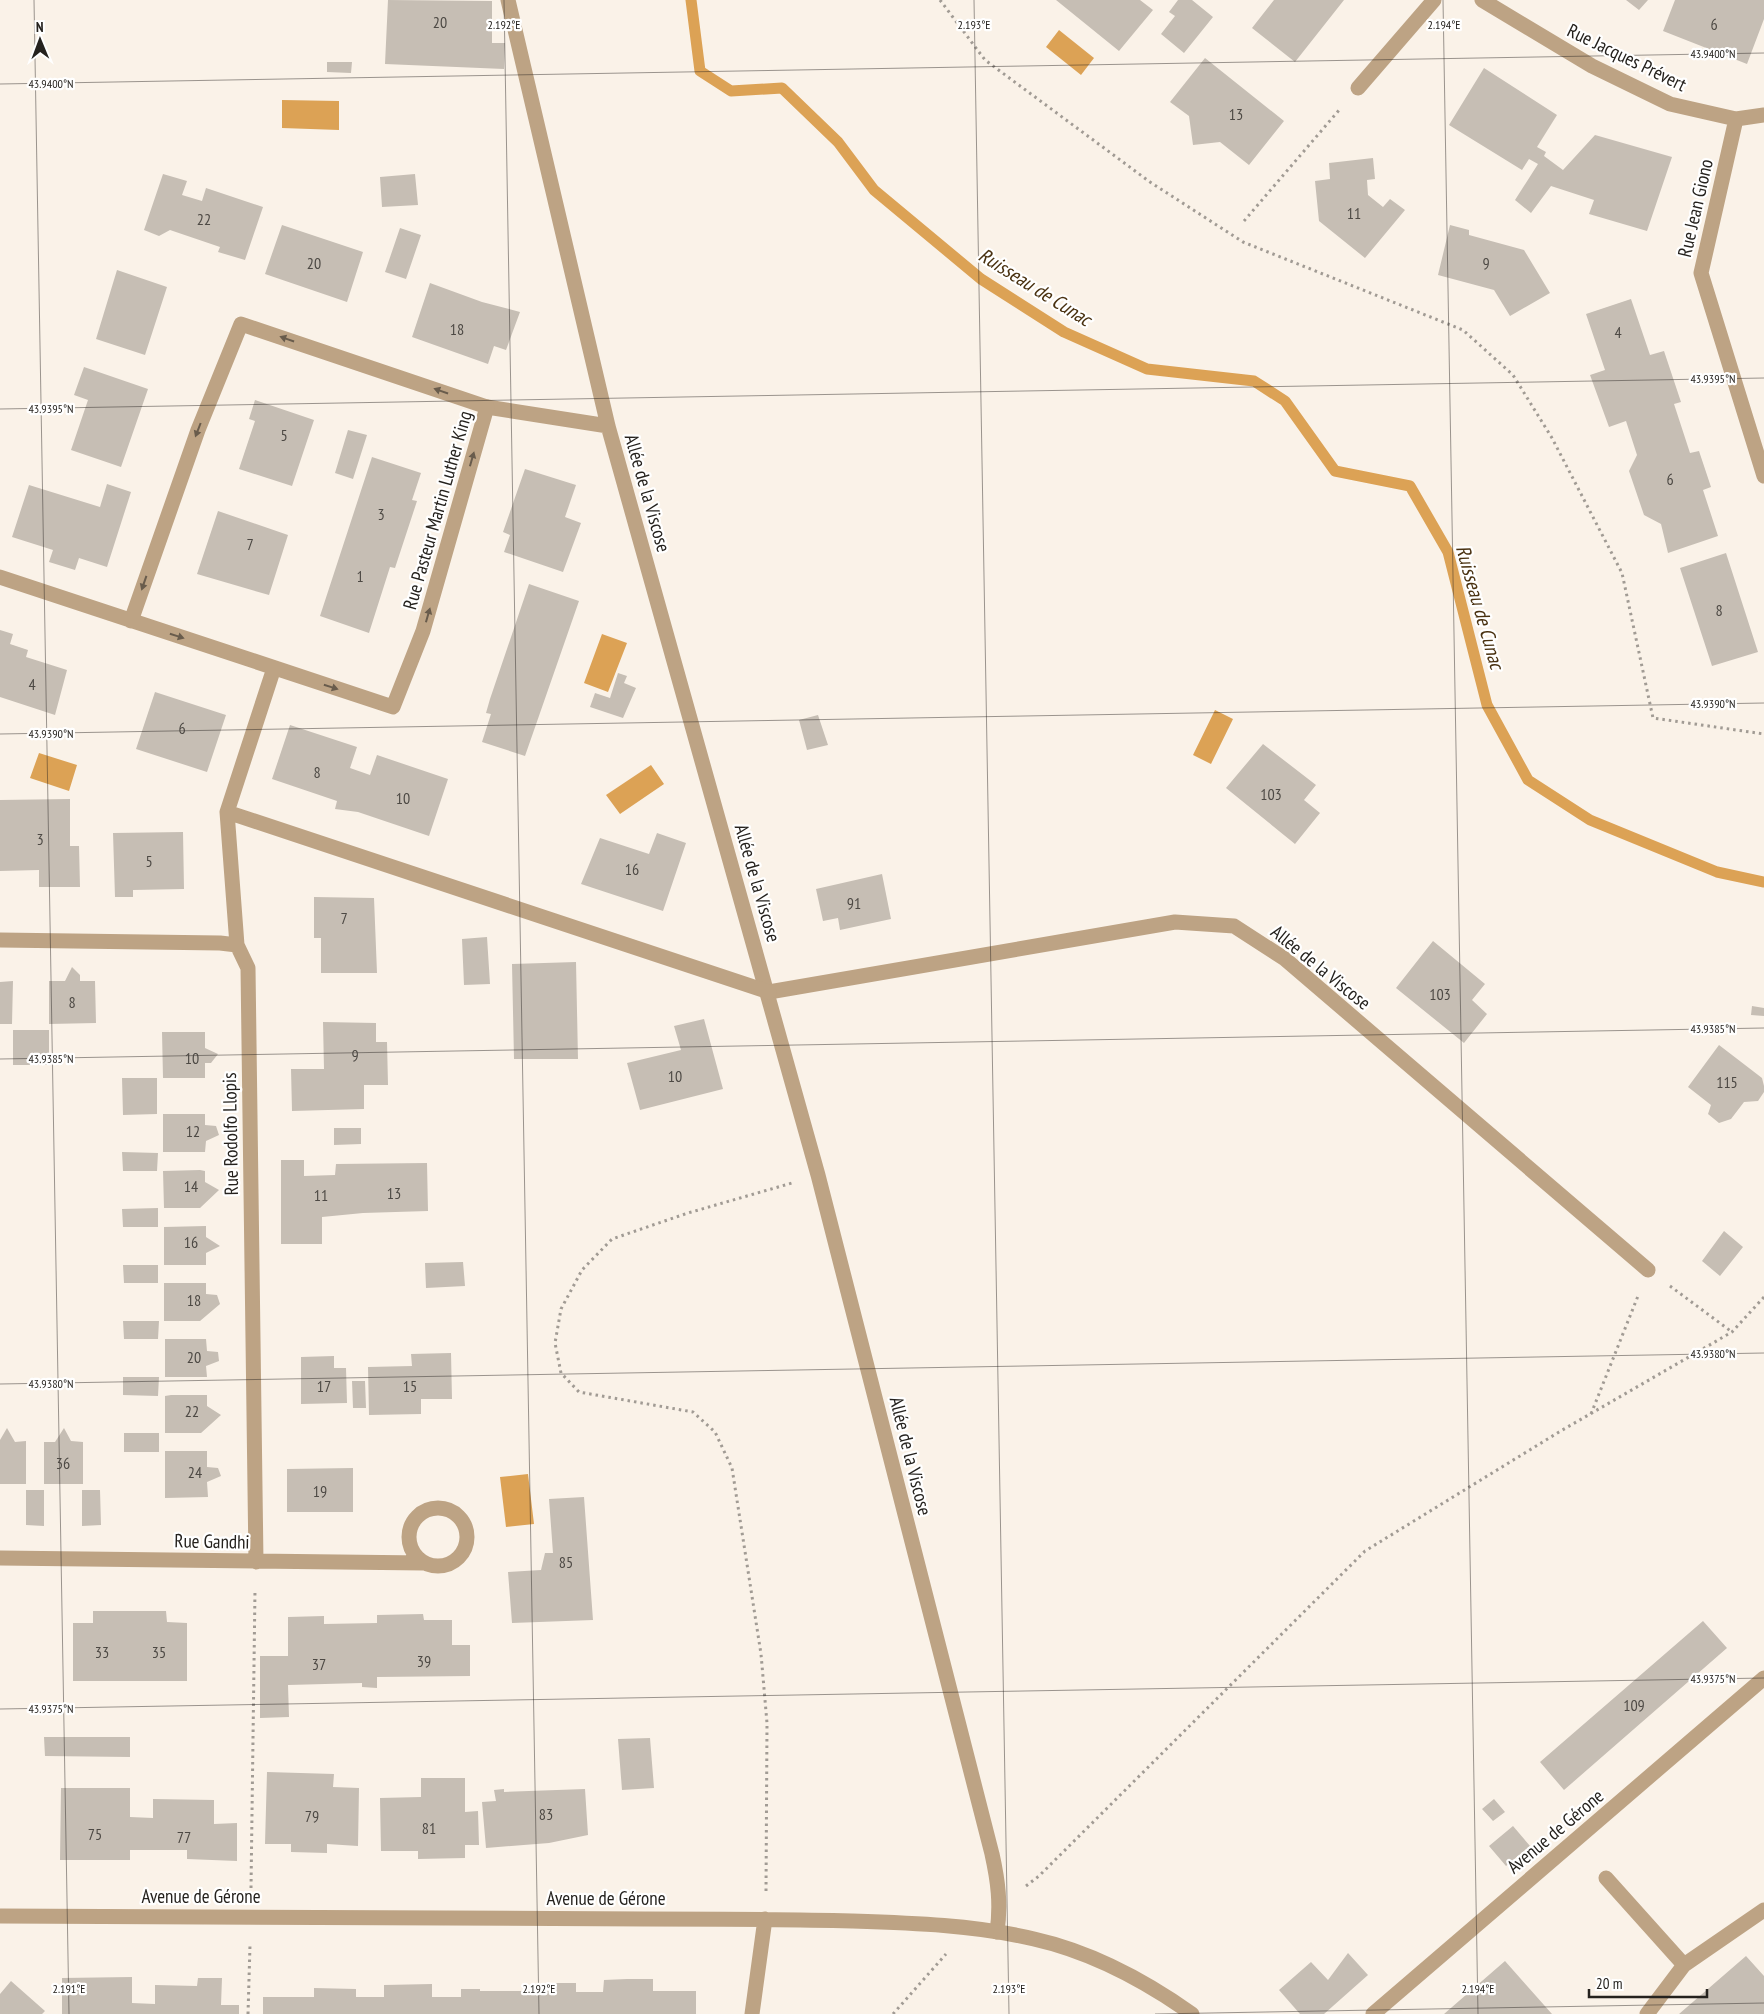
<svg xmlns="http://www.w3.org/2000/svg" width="1764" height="2014" font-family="'PT Sans Narrow',sans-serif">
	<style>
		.water { fill: #dca255 }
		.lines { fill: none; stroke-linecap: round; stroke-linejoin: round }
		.stream { stroke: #dca255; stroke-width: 11 }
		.building { fill: #c6beb4 }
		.path { stroke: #a19b94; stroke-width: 3; stroke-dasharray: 2.5 4; stroke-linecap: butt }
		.lane { stroke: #bda384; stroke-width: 15 }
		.street { stroke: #bda384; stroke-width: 15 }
		.oneway { fill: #695c4c }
		.ticks { fill: none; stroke: #25221e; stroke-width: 1; stroke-opacity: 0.45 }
		.labels { text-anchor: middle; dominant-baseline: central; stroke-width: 4.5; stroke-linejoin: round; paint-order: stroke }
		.number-label { font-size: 16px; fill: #4d4944 }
		.street-label { font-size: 19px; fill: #25221e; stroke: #fff }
		.water-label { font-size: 20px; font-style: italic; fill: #493110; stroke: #fff }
		.ticks-label { font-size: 12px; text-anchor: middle; fill: #25221e; stroke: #fff; stroke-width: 4.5; stroke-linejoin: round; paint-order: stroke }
	</style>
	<rect width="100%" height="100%" fill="#faf2e8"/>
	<path class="water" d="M1059,30L1094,58L1081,75L1046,47Z
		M282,100L339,101V130L282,128Z
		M602,634L627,643L608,692L584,683Z
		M1215,710L1233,719L1211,764L1193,755Z
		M39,753L77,765L69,791L30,778Z
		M651,765L664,784L620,814L606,795Z
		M528,1474L534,1524L506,1527L500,1477Z"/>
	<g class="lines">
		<path class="stream" d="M691,0L700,71L731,91L782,88L838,142L874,190L981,279L1064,332L1147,369L1254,381L1285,401L1335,471L1410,486L1448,552L1487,705L1528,780L1590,820L1717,872L1764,882"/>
	</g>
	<path class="building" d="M388,0L492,1V43H505L504,69L385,64Z
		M1056,0H1140L1153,10L1119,51Z
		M1178,0H1192L1213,17L1184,53L1161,34L1175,16L1169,12Z
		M1274,0H1344L1295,62L1252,28Z
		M1626,0H1648L1639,10Z
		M1675,0H1764V19L1747,64L1663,31Z
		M1205,58L1284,121L1249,165L1220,142L1193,145L1189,116L1170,102Z
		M327,62H352L351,73L327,72Z
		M1484,68L1557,115L1537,147L1546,152L1544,156L1563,170L1595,135L1672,157L1647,231L1589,214L1594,200L1551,186L1531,213L1515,200L1538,164L1529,159L1522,170L1449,125Z
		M1373,158L1375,179L1367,180L1368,195L1383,207L1390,199L1405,210L1365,258L1319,221L1315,181L1330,179L1329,163Z
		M163,174L187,181L182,195L202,201L206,188L263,207L245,260L218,252L220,247L170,230L159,236L144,230Z
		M415,174L418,205L382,207L380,177Z
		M282,225L363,252L347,302L265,274Z
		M1450,225L1469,230V235L1524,250L1550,293L1510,316L1494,290L1438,275Z
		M400,228L421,235L406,279L385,272Z
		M117,270L167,287L145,355L96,339Z
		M430,283L482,302L520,312L506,350L494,346L488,364L412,337Z
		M1631,299L1650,355L1664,351L1681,402L1674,404L1690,453L1699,451L1711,487L1703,490L1718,536L1668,553L1661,524L1644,515L1629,471L1637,455L1626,421L1609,427L1590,375L1605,370L1586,314Z
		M84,367L148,389L121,467L71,450L88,400L74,395Z
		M255,400L314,420L292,486L239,469L255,421L249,419Z
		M348,430L367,435L353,479L335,473Z
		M372,457L421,473L412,500L417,501L395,568L390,567L369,633L320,616Z
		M525,469L576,485L565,517L581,523L563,572L504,552L510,535L503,532Z
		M107,484L131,492L107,567L79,558L75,570L49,562L53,550L12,537L29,485L100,507Z
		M218,511L288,535L269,595L197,574Z
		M1726,553L1758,652L1712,666L1680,568Z
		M529,584L579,601L525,756L482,742L491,714L486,713L490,699Z
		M0,630L13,634L10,644L28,650L26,657L67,670L55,715L0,697Z
		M618,673L627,676L624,683L636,688L623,718L590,707L595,693L610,698Z
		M155,692L226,715L207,772L136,749Z
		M818,715L828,745L807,750L799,720Z
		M290,725L357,747L350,768L370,775L377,755L448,779L429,836L358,812L335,809L337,801L272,779Z
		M1263,744L1316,785L1304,800L1320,813L1295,844L1226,788Z
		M70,799V846H79L80,887H39V870L0,871V800Z
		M183,832L184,889L133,890V897H115L113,833Z
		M657,833L686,843L663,911L581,884L600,838L649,854Z
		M882,874L891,919L840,930L838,918L823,921L816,889Z
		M314,897L374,898L377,973H321V938H314Z
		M487,937L490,984L464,985L462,939Z
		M1433,941L1485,984L1472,1000L1487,1014L1464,1043L1396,988Z
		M576,962L578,1059H514L512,964Z
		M72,967L80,975V981H95L96,1023L49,1024V981H65Z
		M13,981L12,1024H0V982Z
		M1752,1006L1764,1008V1016L1751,1015Z
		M704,1019L723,1089L640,1110L627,1063L681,1050L674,1026Z
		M323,1022L376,1023V1042H387L388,1085H364V1109L292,1111L291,1069H324Z
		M13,1030H49V1065H13Z
		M162,1032H205V1048L218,1054L211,1063H205V1078H163Z
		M1719,1045L1762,1078L1764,1086V1092L1758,1101L1744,1102L1731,1119L1719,1123L1708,1114L1711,1105L1688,1087Z
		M122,1078H157V1114L123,1115Z
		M163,1114H205V1125L216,1126L219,1135L206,1141L205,1152H163Z
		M334,1128H361V1144L334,1145Z
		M122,1152L158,1153L157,1171H123Z
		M281,1160H304V1176L335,1175L336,1164L427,1163L428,1211L363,1213L322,1217V1244H281Z
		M200,1170L205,1171V1182L219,1190L200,1208H164L163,1171Z
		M158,1208V1227H123L122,1209Z
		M206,1226V1237L220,1246L206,1253V1265H164V1227Z
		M1724,1231L1743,1247L1720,1276L1702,1261Z
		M463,1262L465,1286L426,1288L425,1263Z
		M123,1265H158V1283H124Z
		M164,1283H206V1294L217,1295L220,1304L200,1321H164Z
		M123,1321H159L158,1339H124Z
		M165,1339H206L207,1351L218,1352L219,1361L206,1366L207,1377H165Z
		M451,1353L452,1399H421V1414L369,1415L368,1367L412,1366L411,1354Z
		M334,1356V1368H346L347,1403L301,1404V1357Z
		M123,1377H159L158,1396L123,1395Z
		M352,1381H365L366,1408H353Z
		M171,1395H207V1406L221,1415L201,1433H165V1396Z
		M7,1428L15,1442L26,1441V1484H0V1440Z
		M64,1428L71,1441L83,1442V1484H44V1442H55Z
		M124,1433H159V1452H124Z
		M165,1451H207V1467L218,1468L221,1476L207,1482L208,1497L165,1498Z
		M353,1468V1512H287V1469Z
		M26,1490H44V1526L26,1525Z
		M82,1490H100L101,1525L82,1526Z
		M584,1497L593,1620L512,1623L508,1572L541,1570L545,1553H553L549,1499Z
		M93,1611H166L167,1622L187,1623V1681H73V1623H93Z
		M423,1614L424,1620H452V1645H470V1676L377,1677V1688L362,1687V1683L288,1685L289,1717L260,1718V1656H288V1617L324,1616V1624L377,1623V1615Z
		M1703,1621L1727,1648L1564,1790L1540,1762Z
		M44,1737H130V1757L45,1756Z
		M650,1738L654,1788L622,1790L618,1739Z
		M267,1772L334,1774L333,1787L359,1788L358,1846L327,1844V1853L291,1852V1844H265Z
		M421,1778H465V1812L478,1811L479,1845H465V1858L418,1859V1851H381L380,1798L421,1797Z
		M61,1788H130V1817L153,1818V1799L214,1800V1824L237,1823V1861L187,1859V1850H130V1860H60Z
		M504,1789V1792L585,1789L588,1835L549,1843L486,1848L482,1802L496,1801L494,1790Z
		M1494,1799L1505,1812L1493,1821L1482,1809Z
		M1513,1826L1530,1846L1506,1866L1489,1846Z
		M1348,1953L1368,1975L1324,2014H1300L1279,1990L1311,1962L1328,1980Z
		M1746,1956L1764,1976V2014H1679Z
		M1505,1961L1552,2014H1444Z
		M132,1977V2003L155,2004V1985L197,1986L198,1978H222L221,2005H239V2014H62V1978Z
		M627,1979H653V1991H696V2014H263V1997H314V1988L356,1989V1997H384V1985L432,1984V1997H461V1989H480V1991H555L554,1983H576V1992H603L604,1980Z
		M11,1981L45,2011L42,2014H0V1994Z"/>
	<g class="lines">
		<path class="path" d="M940,0L985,60L1150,182L1243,242L1463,330L1513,375L1552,438L1622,573L1653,718L1764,734
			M1244,221L1340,109
			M1670,1286L1732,1332
			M1591,1414L1638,1296
			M1026,1886L1039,1876L1365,1551L1559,1432L1732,1332L1764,1297
			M251,1888L255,1590
			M766,1891L767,1723L761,1654L732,1468L715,1432L693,1412L579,1392L561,1373L555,1343L561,1309L582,1270L612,1239L688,1213L792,1183
			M248,2014L250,1945
			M893,2014L946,1954"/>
		<path class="lane" d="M508,0L608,426L818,1175L992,1854C998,1881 1001,1904 997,1932
			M487,407L608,426
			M769,992L1175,922L1234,926L1285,959L1648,1270
			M1606,1878L1684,1965
			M1647,2014L1684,1965L1764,1910"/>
		<path class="street" d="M1482,0L1592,66L1670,104L1736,119L1764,115
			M1358,88L1434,0
			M1736,119L1701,273L1764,476
			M0,577C131,621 262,664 393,707L423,631L487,407L241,324L198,430L131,621
			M227,812L769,992
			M0,940L220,943L237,945L248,968L256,1562
			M237,945L227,812L274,668
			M409 1537a29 29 0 1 1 58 0a29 29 0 1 1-58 0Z
			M0,1558L424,1563
			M0,1916C215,1916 430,1917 645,1919C714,1919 783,1919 852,1921C913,1923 975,1925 1034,1939C1092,1952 1144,1980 1192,2014
			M752,2014L765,1919
			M1373,2014L1764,1678"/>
	</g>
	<defs><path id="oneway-solid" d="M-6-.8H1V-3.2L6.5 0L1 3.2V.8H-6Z" transform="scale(1.25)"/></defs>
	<g class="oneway">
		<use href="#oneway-solid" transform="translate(287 339) rotate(-161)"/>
		<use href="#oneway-solid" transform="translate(441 391) rotate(-161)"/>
		<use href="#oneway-solid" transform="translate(198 430) rotate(111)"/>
		<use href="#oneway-solid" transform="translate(472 459) rotate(-74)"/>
		<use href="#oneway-solid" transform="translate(144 583) rotate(109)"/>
		<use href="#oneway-solid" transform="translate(428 615) rotate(-74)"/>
		<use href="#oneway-solid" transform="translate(177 636) rotate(18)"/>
		<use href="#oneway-solid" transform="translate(331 687) rotate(18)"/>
	</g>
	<path class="ticks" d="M34,0L69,2014M504,0L539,2014M974,0L1009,2014M1443,0L1478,2014M0,84L1764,53M0,409L1764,378M0,734L1764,703M0,1059L1764,1028M0,1384L1764,1353M0,1709L1764,1678M1155,2014L1764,2003"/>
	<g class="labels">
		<g class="number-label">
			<text x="440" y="22">20</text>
			<text x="1714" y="24">6</text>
			<text x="1236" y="114">13</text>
			<text x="1354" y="213">11</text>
			<text x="204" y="219">22</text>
			<text x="314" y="263">20</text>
			<text x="1486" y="263">9</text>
			<text x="457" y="329">18</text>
			<text x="1618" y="332">4</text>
			<text x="284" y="435">5</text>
			<text x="1670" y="479">6</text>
			<text x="381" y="514">3</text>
			<text x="250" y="544">7</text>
			<text x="360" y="576">1</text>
			<text x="1719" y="610">8</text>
			<text x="32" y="684">4</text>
			<text x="182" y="728">6</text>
			<text x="317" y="772">8</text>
			<text x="1271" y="794">103</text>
			<text x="403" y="798">10</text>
			<text x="40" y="839">3</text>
			<text x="149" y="861">5</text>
			<text x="632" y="869">16</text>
			<text x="854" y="903">91</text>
			<text x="344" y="918">7</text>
			<text x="1440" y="994">103</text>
			<text x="72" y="1002">8</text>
			<text x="355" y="1055">9</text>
			<text x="192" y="1058">10</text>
			<text x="675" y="1076">10</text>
			<text x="1727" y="1082">115</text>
			<text x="193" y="1131">12</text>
			<text x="191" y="1186">14</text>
			<text x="394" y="1193">13</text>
			<text x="321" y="1195">11</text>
			<text x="191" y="1242">16</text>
			<text x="194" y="1300">18</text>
			<text x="194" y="1357">20</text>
			<text x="324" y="1386">17</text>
			<text x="410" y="1386">15</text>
			<text x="192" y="1411">22</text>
			<text x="63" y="1463">36</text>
			<text x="195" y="1472">24</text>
			<text x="320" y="1491">19</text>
			<text x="566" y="1562">85</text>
			<text x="102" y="1652">33</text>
			<text x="159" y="1652">35</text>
			<text x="424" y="1661">39</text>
			<text x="319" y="1664">37</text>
			<text x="1634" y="1705">109</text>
			<text x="546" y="1814">83</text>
			<text x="312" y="1816">79</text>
			<text x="429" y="1828">81</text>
			<text x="95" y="1834">75</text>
			<text x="184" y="1837">77</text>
		</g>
		<g class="street-label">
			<text transform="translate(1627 57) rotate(26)">Rue Jacques Prévert</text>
			<text transform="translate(1695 208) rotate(-77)">Rue Jean Giono</text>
			<text transform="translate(648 493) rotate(74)">Allée de la Viscose</text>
			<text transform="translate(437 510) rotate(-74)">Rue Pasteur Martin Luther King</text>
			<text transform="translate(758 883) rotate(74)">Allée de la Viscose</text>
			<text transform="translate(1321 967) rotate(39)">Allée de la Viscose</text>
			<text transform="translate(230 1134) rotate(-91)">Rue Rodolfo Llopis</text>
			<text transform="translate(911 1456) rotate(76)">Allée de la Viscose</text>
			<text transform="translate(212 1541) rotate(1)">Rue Gandhi</text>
			<text transform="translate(1555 1831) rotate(-40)">Avenue de Gérone</text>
			<text x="201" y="1896">Avenue de Gérone</text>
			<text x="606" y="1898">Avenue de Gérone</text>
		</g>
		<g class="water-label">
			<text transform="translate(1035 287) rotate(32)">Ruisseau de Cunac</text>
			<text transform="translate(1480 607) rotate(74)">Ruisseau de Cunac</text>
		</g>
	</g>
	<g class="ticks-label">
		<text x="504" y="29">2.192°E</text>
		<text x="974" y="29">2.193°E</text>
		<text x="1444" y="29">2.194°E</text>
		<text x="1713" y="58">43.9400°N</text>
		<text x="51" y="88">43.9400°N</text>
		<text x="1713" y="383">43.9395°N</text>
		<text x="51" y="413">43.9395°N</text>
		<text x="1713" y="708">43.9390°N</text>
		<text x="51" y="738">43.9390°N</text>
		<text x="1713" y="1033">43.9385°N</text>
		<text x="51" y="1063">43.9385°N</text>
		<text x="1713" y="1358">43.9380°N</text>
		<text x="51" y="1388">43.9380°N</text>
		<text x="1713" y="1683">43.9375°N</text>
		<text x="51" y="1713">43.9375°N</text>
		<text x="69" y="1993">2.191°E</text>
		<text x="539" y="1993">2.192°E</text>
		<text x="1009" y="1993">2.193°E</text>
		<text x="1478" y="1993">2.194°E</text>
	</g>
	<g transform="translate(40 40) rotate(359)" stroke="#ffffff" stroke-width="4" paint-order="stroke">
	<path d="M0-4L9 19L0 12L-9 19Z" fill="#25221e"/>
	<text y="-8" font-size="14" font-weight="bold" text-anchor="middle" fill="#25221e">N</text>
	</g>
	<path d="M1589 1989v8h118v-8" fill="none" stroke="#25221e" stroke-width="2.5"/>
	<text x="1596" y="1989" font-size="15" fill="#25221e" stroke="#ffffff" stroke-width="4" paint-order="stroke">20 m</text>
</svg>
